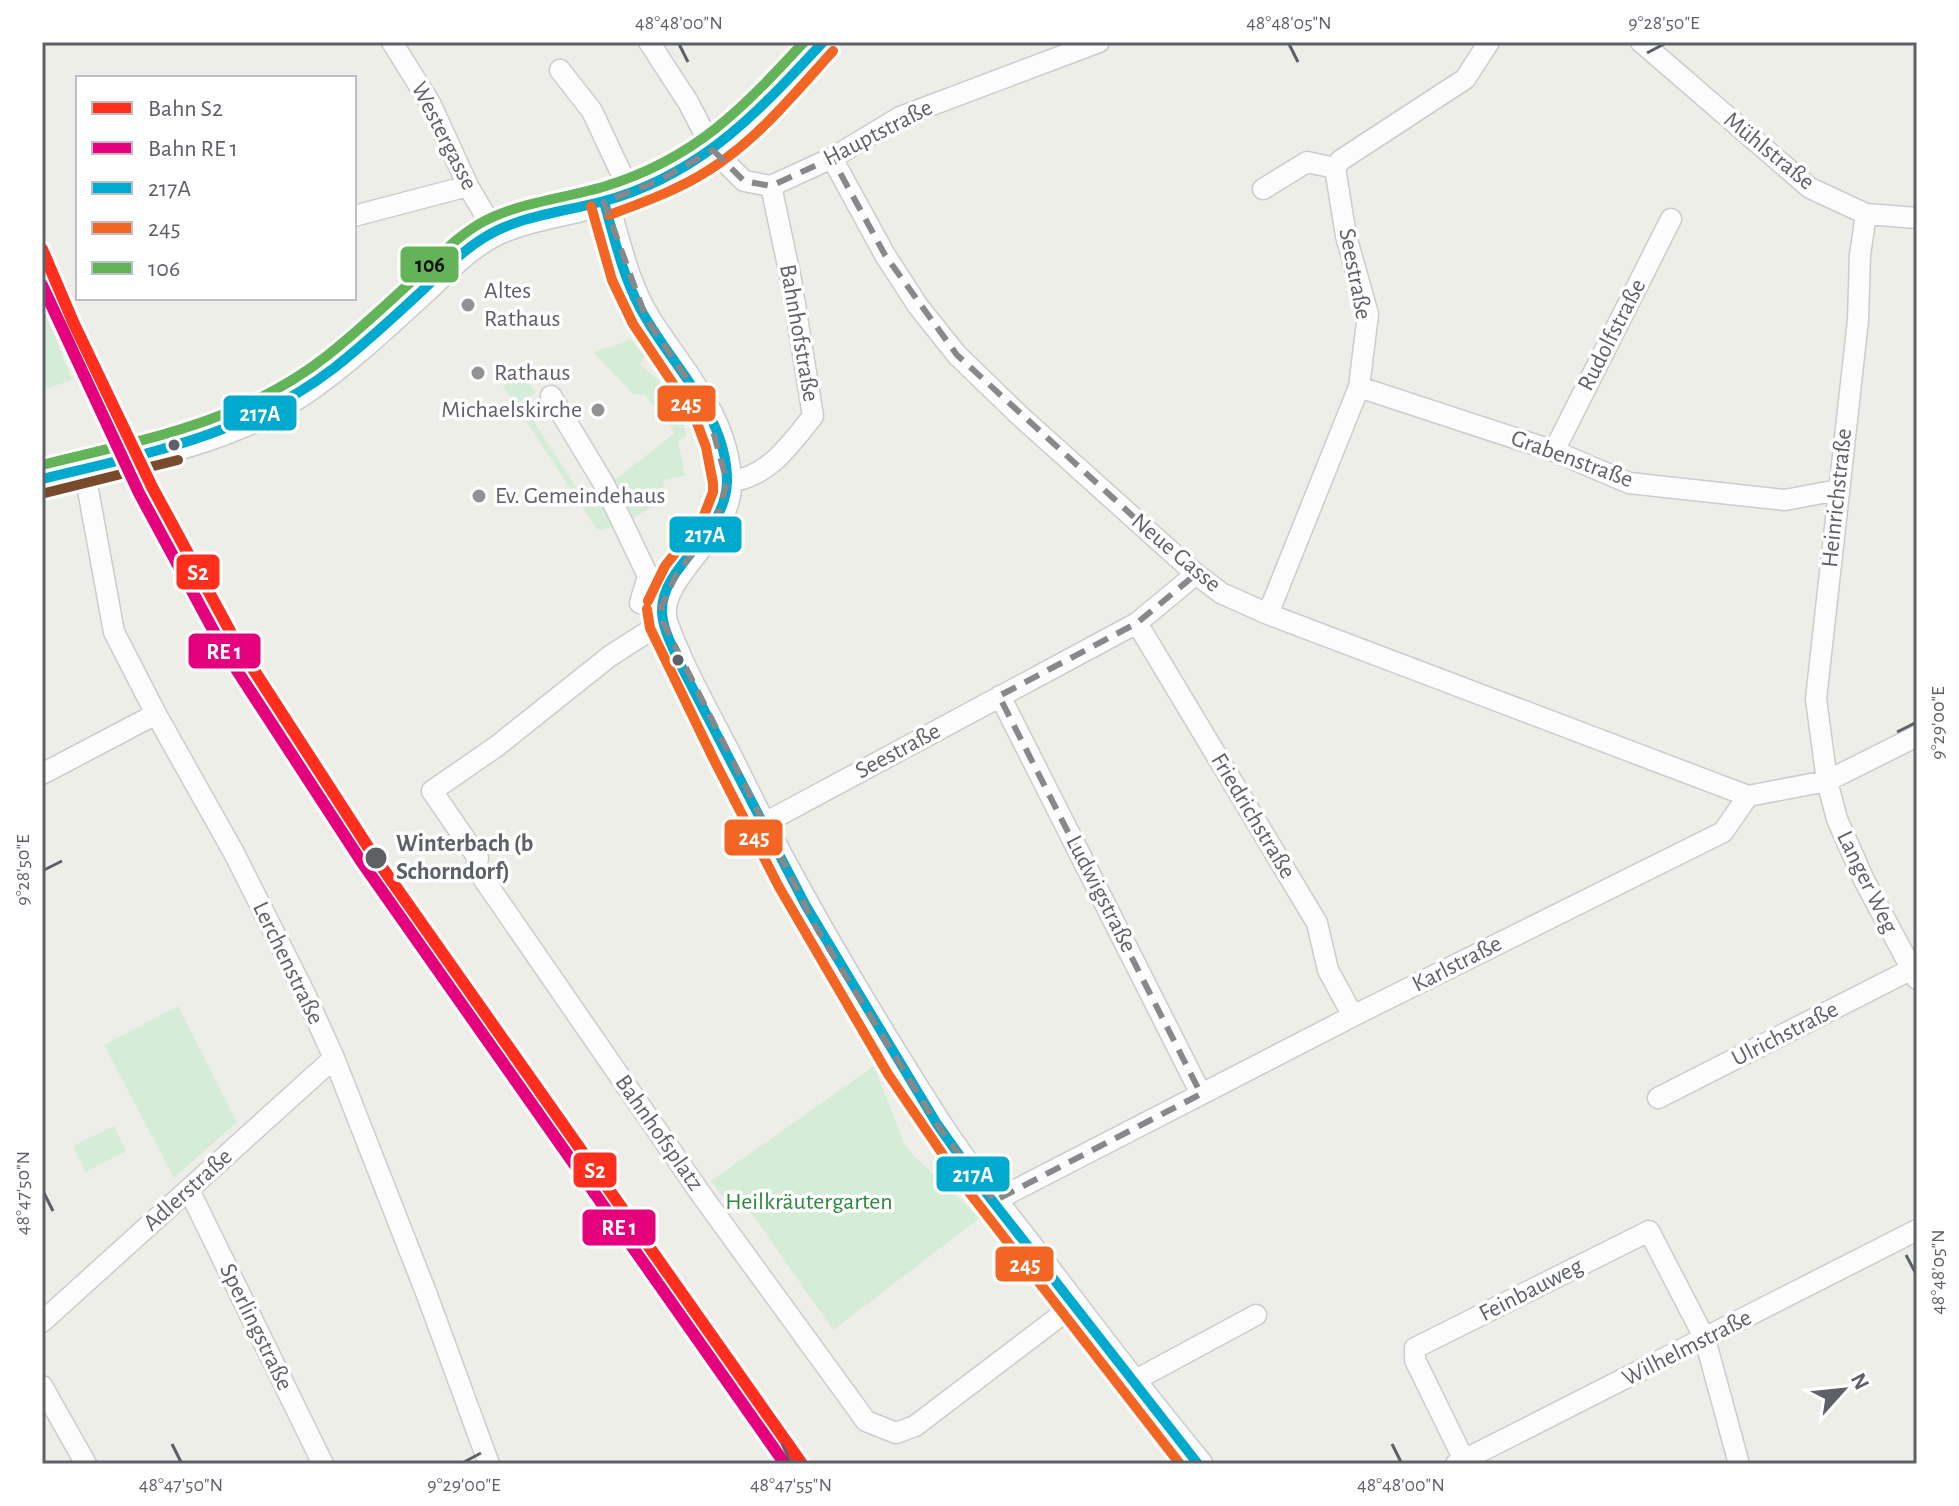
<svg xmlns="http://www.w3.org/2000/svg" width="1959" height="1506" font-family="'Alegreya Sans',sans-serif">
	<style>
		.green { fill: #d5ecd6 }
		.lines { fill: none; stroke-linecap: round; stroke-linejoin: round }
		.street-casing { stroke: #cbcccb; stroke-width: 23 }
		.secondary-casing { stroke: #cacbcb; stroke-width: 31 }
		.street { stroke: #fcfcfc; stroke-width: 20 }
		.secondary { stroke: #fcfcfc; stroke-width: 28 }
		.bus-1-casing { stroke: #fff; stroke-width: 16 }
		.bus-2-casing { stroke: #fff; stroke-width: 16 }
		.bus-3-casing { stroke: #fff; stroke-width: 16 }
		.bus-4-casing { stroke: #fff; stroke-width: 16 }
		.bus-1 { stroke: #00a9ce; stroke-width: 10 }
		.bus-2 { stroke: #f26522; stroke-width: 10 }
		.bus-3 { stroke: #63b358; stroke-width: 10 }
		.bus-4 { stroke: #7a4b2a; stroke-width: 10 }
		.rail-1-casing { stroke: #fff; stroke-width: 18 }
		.rail-2-casing { stroke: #fff; stroke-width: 18 }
		.rail-1 { stroke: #ff2e1d; stroke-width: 12 }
		.rail-2 { stroke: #e5007d; stroke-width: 12 }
		.marked { fill: none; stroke: #86888b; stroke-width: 6; stroke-dasharray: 16 10; stroke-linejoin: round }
		.ticks { fill: none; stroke: #5d6067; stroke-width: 3 }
		.poi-dot { fill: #909294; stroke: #fff; stroke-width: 3 }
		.bus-dot { fill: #5d6067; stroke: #fff; stroke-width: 3 }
		.labels { text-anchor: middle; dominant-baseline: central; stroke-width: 7; stroke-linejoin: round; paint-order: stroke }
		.street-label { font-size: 24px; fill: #5d6067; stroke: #fff }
		.poi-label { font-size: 24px; fill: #5d6067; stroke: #fff; text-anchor: start }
		.stop-label { font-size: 24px; font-weight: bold; fill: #5d6067; stroke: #fff; text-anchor: start }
		.park-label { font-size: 24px; fill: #2d8741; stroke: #fff }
		.line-badge { stroke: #fff; stroke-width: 3 }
		.badge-label { font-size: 22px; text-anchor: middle; font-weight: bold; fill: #fff }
		.pale-badge-label { font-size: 22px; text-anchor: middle; font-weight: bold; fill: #111 }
		.neatline { fill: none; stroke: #5d6067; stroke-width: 3 }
		.ticks-label { font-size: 20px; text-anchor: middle; fill: #5d6067 }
	</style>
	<rect width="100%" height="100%" fill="#eeeee9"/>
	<path class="green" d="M43,305L72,380L42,390V306Z
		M630,338L644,356L640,365L674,393L687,436L678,441L685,476L663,480L667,499L624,523L598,531L503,386L521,374L536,392L522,403L578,490L603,489L675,433L645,395L633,394L594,353C607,345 619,347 630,338Z
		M178,1006L237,1122L174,1178L104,1045Z
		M874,1066L904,1143L913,1155L980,1218L833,1330L734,1188L722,1196L711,1181Z
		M114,1126L126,1151L86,1172L73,1146Z"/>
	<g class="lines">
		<g class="street-casing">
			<path id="street" d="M392,42L430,103L468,186L495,232
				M649,42L688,102L713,150L744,181L771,186L832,158L900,117L1099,42
				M1641,42L1810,188L1866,214L1917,218
				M560,70L592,111L630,192
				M832,158L885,255L918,306L957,355L1019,415L1196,574L1221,593L1268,614L1748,796
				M1263,189L1307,162L1335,168
				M1866,214L1860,255L1858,320L1816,699L1827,781L1837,819L1864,880L1917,979
				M354,216L468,186
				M1359,387L1554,451L1629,483L1785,500L1838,490
				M551,396L604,484L648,576L640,603L661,607
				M1554,451L1671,219
				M84,468L114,632L156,714L234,853L305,994L334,1058L427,1295L489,1464
				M727,482C768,478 789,446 813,416L791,280L771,186
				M1268,614L1359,387L1368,314L1346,236L1335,168L1341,160L1465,79L1489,42
				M663,622L610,656L497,746L432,791L478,858L476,868L703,1197L866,1421L896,1433L915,1426L1073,1306
				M1137,623L1317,923L1328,970L1353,1016
				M1000,696L1201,1094
				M42,774L156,714
				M761,825L1137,623L1196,574
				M1658,1098L1912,969
				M189,1190L323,1464
				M994,1201L1353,1016L1723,832L1748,796L1827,781L1917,736
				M42,1322L334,1058
				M1130,1383L1256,1315
				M42,1386L86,1464
				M1456,1464L1917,1230
				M1466,1464L1415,1360V1348L1649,1231L1705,1339L1739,1464"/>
		</g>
		<g class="secondary-casing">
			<path id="secondary" d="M604,202C616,241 624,283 646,319C679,372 725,417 727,482C730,536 647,578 664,625C681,673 712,725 735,772C794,893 864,1010 937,1124C966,1169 1001,1211 1034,1254C1088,1325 1141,1396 1198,1464
				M42,479C131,456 227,443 304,390C348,360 386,323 425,288C446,268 469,244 496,231C531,215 570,212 607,200C633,192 661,182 685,168C739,138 781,87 823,42"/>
		</g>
		<use href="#street" class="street"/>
		<use href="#secondary" class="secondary"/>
		<g class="bus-1-casing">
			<path id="bus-1" d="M604,202C614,237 622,273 639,306C668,363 728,413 727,482C726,534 662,566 662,610C662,628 672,645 679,662L806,906L937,1124L984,1190L1198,1464
				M42,479C145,454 248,435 334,368C366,343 395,316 425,288C444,270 462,251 485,237C524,213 575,211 618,197C708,167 760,110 823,42"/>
		</g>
		<g class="bus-2-casing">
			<path id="bus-2" d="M591,206L612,280L633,324L694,415L706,447L713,483V492L703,518L665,566L648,601
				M609,215C644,202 678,190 709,170C758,139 795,93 833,51
				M647,609L650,628L713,758L779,887L888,1074L965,1187L1180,1464"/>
		</g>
		<g class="bus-3-casing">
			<path id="bus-3" d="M42,465C143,440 244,422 328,355C358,331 386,305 414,279C435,260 454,239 479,224C517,202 564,199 606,186C696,158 742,109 804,42"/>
		</g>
		<g class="bus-4-casing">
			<path id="bus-4" d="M45,493L178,460"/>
		</g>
		<use href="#bus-1" class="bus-1"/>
		<use href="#bus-2" class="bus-2"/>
		<use href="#bus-3" class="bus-3"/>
		<use href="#bus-4" class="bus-4"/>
		<g class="rail-1-casing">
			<path id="rail-1" d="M42,249L74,324L152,487L237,644L372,853L802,1464"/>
		</g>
		<g class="rail-2-casing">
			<path id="rail-2" d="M42,285L139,493L225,652L361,861L785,1464"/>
		</g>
		<use href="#rail-1" class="rail-1"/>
		<use href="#rail-2" class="rail-2"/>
	</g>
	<path class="marked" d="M713,150L744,181L771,186L832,158L885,255L957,355L1196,574L1137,623L999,696L1201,1094L994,1201L938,1126L817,929L663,622L661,607L677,573L715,525L727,482L707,409L646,318L604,202L658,181Z"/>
	<path class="ticks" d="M679,44L688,62M1289,44L1298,62M1647,53L1664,44M1897,732L1915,723M44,870L62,861M44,1193L53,1211M1906,1255L1915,1272M172,1444L181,1462M782,1444L791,1462M1392,1444L1401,1462M464,1462L481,1453"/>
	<g class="poi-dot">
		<circle cx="468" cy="305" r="8"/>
		<circle cx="478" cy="373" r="8"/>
		<circle cx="598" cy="410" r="8"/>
		<circle cx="479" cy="496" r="8"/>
	</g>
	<g class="bus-dot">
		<circle cx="174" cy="445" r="7"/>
		<circle cx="678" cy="660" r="7"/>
		<circle cx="376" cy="858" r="12"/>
	</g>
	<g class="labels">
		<g class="street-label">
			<text transform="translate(878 133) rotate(-27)">Hauptstraße</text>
			<text transform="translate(444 136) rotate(63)">Westergasse</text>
			<text transform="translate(1769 151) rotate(39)">Mühlstraße</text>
			<text transform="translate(1355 274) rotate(79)">Seestraße</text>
			<text transform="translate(799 333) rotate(80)">Bahnhofstraße</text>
			<text transform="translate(1612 335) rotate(-63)">Rudolfstraße</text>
			<text transform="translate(1572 459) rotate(20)">Grabenstraße</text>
			<text transform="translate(1837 498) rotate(-84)">Heinrichstraße</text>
			<text transform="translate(1176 553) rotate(40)">Neue Gasse</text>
			<text transform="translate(898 751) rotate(-28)">Seestraße</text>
			<text transform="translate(1253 816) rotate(59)">Friedrichstraße</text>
			<text transform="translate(1867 882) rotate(64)">Langer Weg</text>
			<text transform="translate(1101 894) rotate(63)">Ludwigstraße</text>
			<text transform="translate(288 963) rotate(64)">Lerchenstraße</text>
			<text transform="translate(1457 964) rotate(-27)">Karlstraße</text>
			<text transform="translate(1785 1034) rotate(-27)">Ulrichstraße</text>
			<text transform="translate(659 1133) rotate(55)">Bahnhofsplatz</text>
			<text transform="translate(188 1190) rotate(-42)">Adlerstraße</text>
			<text transform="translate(1531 1290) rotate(-27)">Feinbauweg</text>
			<text transform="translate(256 1327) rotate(64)">Sperlingstraße</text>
			<text transform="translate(1687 1348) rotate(-27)">Wilhelmstraße</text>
		</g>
		<g class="poi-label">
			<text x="484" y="291">Altes<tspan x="484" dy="28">Rathaus</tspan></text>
			<text x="494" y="373">Rathaus</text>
			<text x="582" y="410" text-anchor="end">Michaelskirche</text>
			<text x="495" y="496">Ev. Gemeindehaus</text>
		</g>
		<g class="stop-label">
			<text x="396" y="844">Winterbach (b<tspan x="396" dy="28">Schorndorf)</tspan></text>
		</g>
		<g class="park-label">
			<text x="809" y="1202">Heilkräutergarten</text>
		</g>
	</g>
	<g class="line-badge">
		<rect x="399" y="245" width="61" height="39" rx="8" fill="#63b358"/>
		<rect x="656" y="384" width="61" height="39" rx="8" fill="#f26522"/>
		<rect x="222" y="394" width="76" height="38" rx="8" fill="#00a9ce"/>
		<rect x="668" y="515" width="75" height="39" rx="8" fill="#00a9ce"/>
		<rect x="175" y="553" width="46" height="38" rx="8" fill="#ff2e1d"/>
		<rect x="187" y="632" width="75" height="38" rx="8" fill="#e5007d"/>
		<rect x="723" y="818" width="61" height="39" rx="8" fill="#f26522"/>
		<rect x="572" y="1151" width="46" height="38" rx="8" fill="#ff2e1d"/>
		<rect x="935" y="1155" width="76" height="38" rx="8" fill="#00a9ce"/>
		<rect x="581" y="1208" width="76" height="39" rx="8" fill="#e5007d"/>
		<rect x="994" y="1245" width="61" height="38" rx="8" fill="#f26522"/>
	</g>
	<g class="badge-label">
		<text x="686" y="411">245</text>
		<text x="260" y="421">217A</text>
		<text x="705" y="542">217A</text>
		<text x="198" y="580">S2</text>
		<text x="224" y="659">RE 1</text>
		<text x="754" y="845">245</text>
		<text x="595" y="1178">S2</text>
		<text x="973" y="1182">217A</text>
		<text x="619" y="1235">RE 1</text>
		<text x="1025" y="1272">245</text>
	</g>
	<g class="pale-badge-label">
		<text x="430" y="272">106</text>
	</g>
	<rect width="1959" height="1506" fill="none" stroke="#ffffff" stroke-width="88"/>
	<rect x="76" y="76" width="280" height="224" fill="#ffffff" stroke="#bebfc2" stroke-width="2"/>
	<rect x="92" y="102" width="40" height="12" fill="#ff2e1d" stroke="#bebfc2" stroke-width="2"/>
	<text x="148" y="116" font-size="24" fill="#5d6067">Bahn S2</text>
	<rect x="92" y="142" width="40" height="12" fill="#e5007d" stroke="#bebfc2" stroke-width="2"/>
	<text x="148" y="156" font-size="24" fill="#5d6067">Bahn RE 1</text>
	<rect x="92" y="182" width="40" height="12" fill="#00a9ce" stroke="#bebfc2" stroke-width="2"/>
	<text x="148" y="196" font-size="24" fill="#5d6067">217A</text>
	<rect x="92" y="222" width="40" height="12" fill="#f26522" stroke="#bebfc2" stroke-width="2"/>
	<text x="148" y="236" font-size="24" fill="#5d6067">245</text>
	<rect x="92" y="262" width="40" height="12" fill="#63b358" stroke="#bebfc2" stroke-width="2"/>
	<text x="148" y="276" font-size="24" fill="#5d6067">106</text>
	<g transform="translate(1843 1390) rotate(63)" stroke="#ffffff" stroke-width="6" paint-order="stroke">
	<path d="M0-6L14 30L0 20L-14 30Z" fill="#5d6067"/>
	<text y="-12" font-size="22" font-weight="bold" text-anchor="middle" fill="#5d6067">N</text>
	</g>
	<rect x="44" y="44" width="1871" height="1418" class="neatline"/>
	<g class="ticks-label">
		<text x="679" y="29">48°48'00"N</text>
		<text x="1289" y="29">48°48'05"N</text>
		<text x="1664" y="29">9°28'50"E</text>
		<text transform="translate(1937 723) rotate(-90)" y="7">9°29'00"E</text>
		<text transform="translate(22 870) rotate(-90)" y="7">9°28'50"E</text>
		<text transform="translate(22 1193) rotate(-90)" y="7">48°47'50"N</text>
		<text transform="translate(1937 1272) rotate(-90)" y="7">48°48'05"N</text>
		<text x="181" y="1491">48°47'50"N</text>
		<text x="464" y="1491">9°29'00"E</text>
		<text x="791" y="1491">48°47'55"N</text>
		<text x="1401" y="1491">48°48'00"N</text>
	</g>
</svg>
